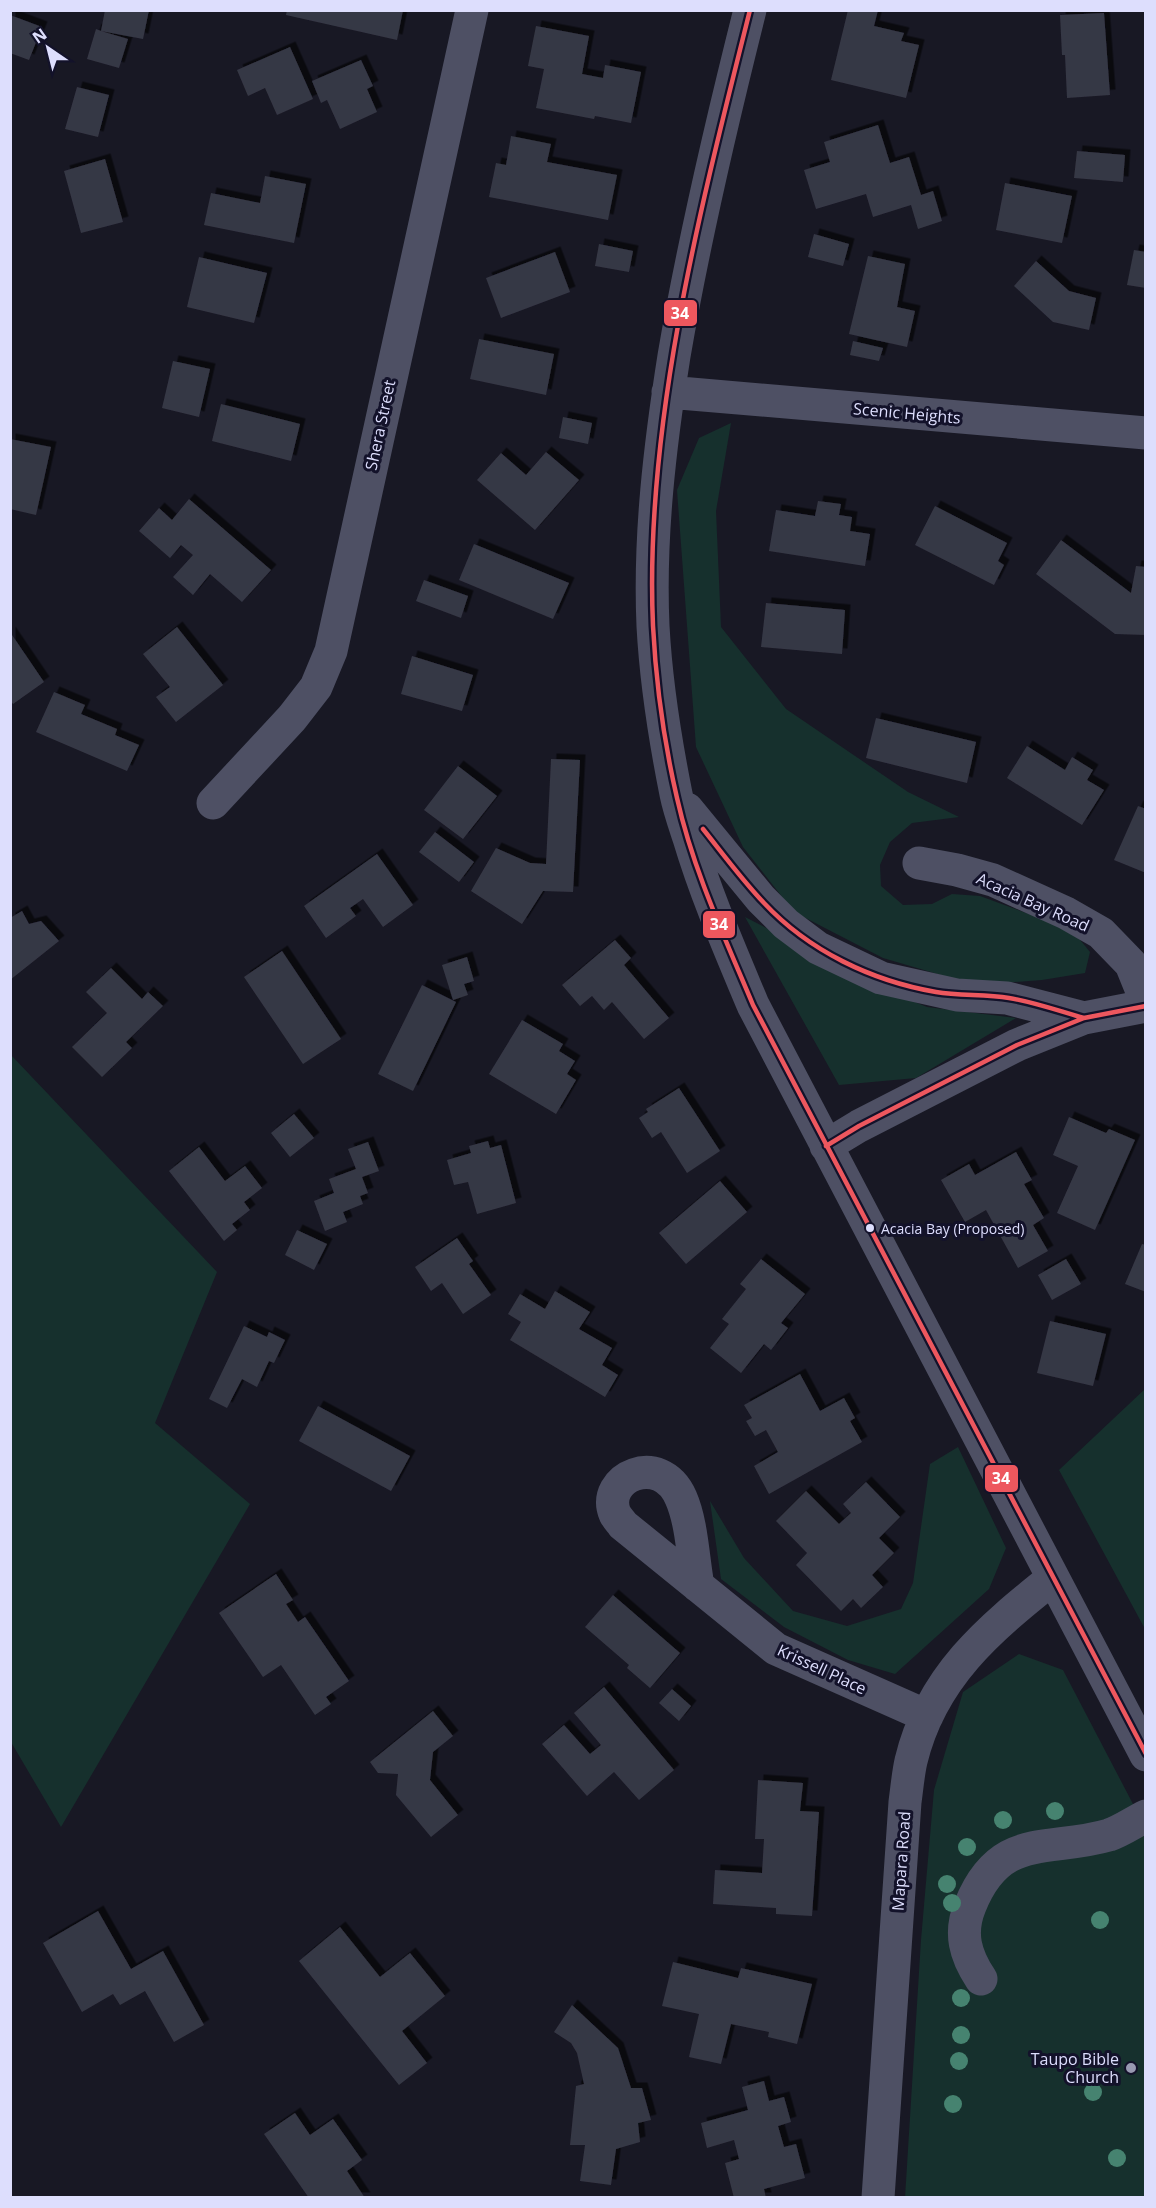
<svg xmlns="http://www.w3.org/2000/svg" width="1156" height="2208" font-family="'Open Sans',sans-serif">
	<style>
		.green { fill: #16302d }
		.building { fill: #363745; filter: url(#shadow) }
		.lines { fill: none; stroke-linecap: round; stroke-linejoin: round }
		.minor { stroke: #4e5064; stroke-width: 33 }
		.bus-1-casing { stroke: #13122a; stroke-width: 9 }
		.bus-1 { stroke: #ed575e; stroke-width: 4.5 }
		.tree { fill: #468370 }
		.bus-dot { fill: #dddefd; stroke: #13122a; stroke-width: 2 }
		.poi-dot { fill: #9899b1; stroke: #13122a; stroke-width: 2 }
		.labels { text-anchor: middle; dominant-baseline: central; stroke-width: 6; stroke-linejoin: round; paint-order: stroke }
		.bus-label { font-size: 14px; fill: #dddefd; stroke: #13122a; text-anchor: start }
		.street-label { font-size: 16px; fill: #dddefd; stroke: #13122a }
		.poi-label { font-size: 16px; fill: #dddefd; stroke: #13122a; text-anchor: end }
		.line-badge { stroke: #13122a; stroke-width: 2 }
		.badge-label { font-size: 16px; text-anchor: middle; font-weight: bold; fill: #fff }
	</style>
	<defs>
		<filter id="shadow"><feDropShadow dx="5.5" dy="-5.5" stdDeviation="0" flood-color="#0009"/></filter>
	</defs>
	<rect width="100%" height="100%" fill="#181824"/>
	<path class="green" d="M731,423L716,511L721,627L786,709L908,792L959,817L912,823L890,842L880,865L881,886L903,905L932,904L952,894L980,896L1072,930L1090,952L1085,973L1042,980L975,985L883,958L794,912L743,847L696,747L677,490L699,438Z
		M745,917L786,938L824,965L927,1007L1016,1018L916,1078L839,1085Z
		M11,1055L217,1272L155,1423L250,1504L61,1827L11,1742Z
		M1145,1389V1629L1059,1470Z
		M958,1447L1006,1548L989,1589L895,1674L848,1660L784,1627L721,1579L710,1501L744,1558L793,1611L847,1626L901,1609L913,1583L930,1464Z
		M1019,1654L1063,1670L1145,1827V2197L905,2198L921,1940L934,1790L963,1692Z"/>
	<path class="building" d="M105,10H149L143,39L101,31L128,39L119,68L87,59L96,29L101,31Z
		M287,10H403L397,40L286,15Z
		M848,10H878L874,26L904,33L901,41L919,45L906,98L831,80Z
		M1104,13L1110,95L1067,98L1065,55H1062L1060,15Z
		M10,15L42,27L29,60L10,53Z
		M536,26L589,36L582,74L603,78L605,65L641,72L631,123L595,116L594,119L536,108L544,69L528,66Z
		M290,47L313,99L277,115L265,88L248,96L237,70Z
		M361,60L373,86L367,89L377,112L340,129L327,100L321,103L312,81Z
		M77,87L109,95L98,137L65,129Z
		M878,125L890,163L909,157L921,195L933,191L942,221L918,229L911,205L873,217L866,194L816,209L804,170L830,162L824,142Z
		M511,136L551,144L547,162L617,175L608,220L489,197L496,163L506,165Z
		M1077,151L1125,155L1123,182L1074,178Z
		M105,159L123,222L81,233L64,171Z
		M265,176L306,184L294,243L204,225L211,193L260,203Z
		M1005,183L1072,196L1062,243L996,230Z
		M814,234L849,244L843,266L808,257Z
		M599,244L633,251L629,272L595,266Z
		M1134,250L1146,252V288L1127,285Z
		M555,252L570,292L501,318L486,278Z
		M868,256L905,264L897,307L915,311L907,347L849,334Z
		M199,257L267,273L254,323L187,307Z
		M1036,261L1069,291L1096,298L1089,330L1053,322L1014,286Z
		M479,339L554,354L546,395L470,379Z
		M853,341L883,348L879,361L850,355Z
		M173,361L210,369L199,417L162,408Z
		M221,404L300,424L291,461L212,441Z
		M563,417L592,423L588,444L559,438Z
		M10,439L51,447L36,515L10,509Z
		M546,452L579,480L535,530L477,480L501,453L526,475Z
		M189,499L271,570L242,602L210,574L193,595L173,577L193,555L181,545L170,558L139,531L159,508L172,520Z
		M818,501L841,504L839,515L852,517L850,531L870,534L865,566L769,551L776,510L815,516Z
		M935,506L1007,543L998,561L1004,565L994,585L915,545Z
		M1061,540L1131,593L1136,566L1146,567V635L1115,634L1036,574Z
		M474,544L569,583L553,619L459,580Z
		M424,580L468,596L461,618L416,601Z
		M766,603L845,610L842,654L761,647Z
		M177,627L223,685L176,722L156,697L170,687L143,654Z
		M10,632L44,682L13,704L10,700Z
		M412,656L473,675L462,711L401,694Z
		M54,692L85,705L81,714L117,729L115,735L139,745L127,771L36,732Z
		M876,718L976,742L967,783L866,758Z
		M1027,746L1065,770L1072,757L1093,770L1087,780L1104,790L1082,825L1007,778Z
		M551,759L580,760L573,892L543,891L522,924L471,891L496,848L530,863L546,864Z
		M458,766L497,796L463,839L424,810Z
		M1138,806L1146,809V873L1114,860Z
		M435,832L474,862L459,882L419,852Z
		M377,854L413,905L383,927L363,899L350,908L356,916L326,938L304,906Z
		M22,911L29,924L41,921L59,941L10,980V918Z
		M615,940L631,958L624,965L669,1018L644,1039L612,1002L604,1010L592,996L580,1006L562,985Z
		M282,951L341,1039L303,1064L244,977Z
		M467,957L474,981L464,984L468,995L453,1000L442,965Z
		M111,968L142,999L148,992L163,1006L126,1042L132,1048L102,1077L72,1047L107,1013L86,992Z
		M422,985L456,1002L413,1091L378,1074Z
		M522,1020L563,1044L559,1051L575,1061L567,1074L576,1080L556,1114L489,1074Z
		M679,1088L720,1151L687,1173L661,1132L652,1138L639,1118L648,1112L646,1109Z
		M294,1114L314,1138L290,1157L271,1133Z
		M1069,1117L1106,1133L1109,1129L1135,1140L1095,1230L1057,1213L1078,1166L1053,1155Z
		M488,1141L490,1148L501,1145L516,1203L477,1214L468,1182L454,1185L447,1160L471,1153L469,1146Z
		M368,1142L379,1171L362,1177L368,1193L360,1196L363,1204L343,1212L347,1222L325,1231L314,1201L334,1193L329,1179L356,1169L348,1149Z
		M199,1147L225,1181L245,1166L262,1188L244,1202L250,1210L232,1224L237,1230L224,1241L169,1171Z
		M1016,1152L1032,1180L1024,1184L1044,1218L1033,1225L1048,1251L1018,1268L986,1210L965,1222L941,1180L969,1164L975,1175Z
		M720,1181L747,1212L686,1264L659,1233Z
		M297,1230L327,1244L314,1270L285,1255Z
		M457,1238L473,1261L469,1264L491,1295L463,1314L442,1283L431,1291L415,1267Z
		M1142,1244L1146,1245V1292L1125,1284Z
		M761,1259L805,1294L781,1323L788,1328L771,1350L764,1344L741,1373L710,1348L729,1324L722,1319L746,1289L740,1284Z
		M1066,1259L1081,1284L1052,1300L1038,1275Z
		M555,1291L590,1312L579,1329L612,1348L602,1365L618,1375L605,1397L510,1340L521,1322L508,1314L520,1294L545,1309Z
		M1050,1321L1106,1334L1093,1386L1037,1373Z
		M244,1326L267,1337L269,1332L285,1340L274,1363L269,1361L257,1387L242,1379L227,1408L209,1399Z
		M800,1374L820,1411L844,1398L855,1418L850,1421L862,1442L769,1494L754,1466L778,1452L766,1430L755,1436L746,1421L752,1418L744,1405Z
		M318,1406L410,1456L391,1491L299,1441Z
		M866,1482L900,1517L879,1538L894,1553L872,1575L883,1587L861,1608L853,1599L841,1611L796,1565L807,1553L776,1521L806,1491L839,1524L851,1513L843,1504Z
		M276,1574L293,1600L286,1604L298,1622L305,1617L349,1681L326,1697L331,1704L315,1715L281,1665L263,1677L219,1613Z
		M613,1595L680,1653L650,1688L627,1668L629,1665L585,1627Z
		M604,1687L674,1770L639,1800L614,1772L587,1796L542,1744L564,1725L590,1754L601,1745L574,1713Z
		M672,1689L691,1706L679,1721L659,1703Z
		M433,1711L453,1736L433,1752L430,1780L458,1815L431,1837L396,1795L398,1774L378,1773L370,1762Z
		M758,1780L803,1783L800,1811L819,1812L812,1916L776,1914V1908L713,1904L715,1870L762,1873L764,1839H755Z
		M98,1911L131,1969L163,1951L204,2025L174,2042L145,1991L120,2005L113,1994L82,2012L43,1943Z
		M340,1927L380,1977L410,1953L445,1996L402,2031L427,2063L399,2085L299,1961Z
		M673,1962L738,1978L741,1968L812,1984L797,2044L768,2037L769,2032L731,2024L721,2064L689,2057L699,2014L662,2006Z
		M572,2005L618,2048L631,2088H642L651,2120L638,2123L640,2142L616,2149L611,2185L580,2181L585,2145H570L576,2086L584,2084L577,2053L571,2043L554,2032Z
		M764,2081L769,2101L784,2097L791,2122L778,2126L784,2147L796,2144L805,2178L764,2189L766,2198H734L725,2163L739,2159L734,2140L707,2148L701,2123L748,2110L742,2087Z
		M295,2113L310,2135L333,2119L362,2160L347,2171L365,2198H309L264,2134Z"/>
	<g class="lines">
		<path class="minor" d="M750,10C721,125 694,239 674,356C660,445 649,536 653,626C656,682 665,739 676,794C679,809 684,823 689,838C706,895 730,950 753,1005L1146,1755
			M668,392L1146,433
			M213,803L292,718L316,687L331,651L472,10
			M687,809L761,899L786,924L818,948L881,978L957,995L1007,998L1084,1018
			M919,863L957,870L993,880L1066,913L1101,933L1131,964L1146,1001
			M826,1146L859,1126L1017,1045L1084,1018L1146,1006
			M698,1586C693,1559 692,1523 681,1498C660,1450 600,1478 615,1514C617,1518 621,1522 623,1525L776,1649L927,1716
			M981,1979C965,1955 959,1933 970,1906C1000,1831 1047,1853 1109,1835C1121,1831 1134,1822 1146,1816
			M878,2198L905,1802C907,1788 908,1774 911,1761C931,1677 989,1629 1053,1578"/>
		<g class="bus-1-casing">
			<path id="bus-1" d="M750,10C701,205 644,425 653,626C656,684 664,742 677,798C693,870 725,938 753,1005L1146,1754
				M703,829C723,854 742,880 764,903C809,951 872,981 936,992C960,996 985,994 1009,998C1034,1002 1059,1011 1084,1018
				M826,1146L859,1126L1017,1045L1084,1018L1146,1006"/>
		</g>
		<use href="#bus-1" class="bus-1"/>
	</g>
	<g class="tree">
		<circle cx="1055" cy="1811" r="9"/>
		<circle cx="1003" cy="1820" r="9"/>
		<circle cx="967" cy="1847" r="9"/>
		<circle cx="947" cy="1884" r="9"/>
		<circle cx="952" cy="1903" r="9"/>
		<circle cx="1100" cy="1920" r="9"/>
		<circle cx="961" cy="1998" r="9"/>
		<circle cx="961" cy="2035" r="9"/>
		<circle cx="959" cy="2061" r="9"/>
		<circle cx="1093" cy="2092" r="9"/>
		<circle cx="953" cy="2104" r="9"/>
		<circle cx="1117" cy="2158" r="9"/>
	</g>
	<circle class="bus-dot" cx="870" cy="1228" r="5"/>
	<circle class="poi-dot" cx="1131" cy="2068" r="6"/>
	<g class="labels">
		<g class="bus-label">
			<text x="881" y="1228">Acacia Bay (Proposed)</text>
		</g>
		<g class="street-label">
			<text transform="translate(907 413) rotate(5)">Scenic Heights</text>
			<text transform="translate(380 425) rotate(-78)">Shera Street</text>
			<text transform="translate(1033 902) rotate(24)">Acacia Bay Road</text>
			<text transform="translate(822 1669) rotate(25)">Krissell Place</text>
			<text transform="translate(901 1861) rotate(-86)">Mapara Road</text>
		</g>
		<g class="poi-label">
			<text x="1119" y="2059">Taupo Bible<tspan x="1119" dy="18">Church</tspan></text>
		</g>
	</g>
	<g class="line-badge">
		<rect x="663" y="299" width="35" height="28" rx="6" fill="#ed575e"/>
		<rect x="702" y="910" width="34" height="29" rx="6" fill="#ed575e"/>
		<rect x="984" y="1464" width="35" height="29" rx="6" fill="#ed575e"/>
	</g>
	<g class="badge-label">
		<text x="680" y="319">34</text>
		<text x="719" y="930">34</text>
		<text x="1001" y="1484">34</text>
	</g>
	<rect width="1156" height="2208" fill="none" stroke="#dddefd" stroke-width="24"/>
	<g transform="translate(48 48) rotate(325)" stroke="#13122a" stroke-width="4.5" paint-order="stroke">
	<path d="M0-4.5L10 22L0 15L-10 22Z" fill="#dddefd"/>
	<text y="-9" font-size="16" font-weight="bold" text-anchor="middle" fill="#dddefd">N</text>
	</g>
</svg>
